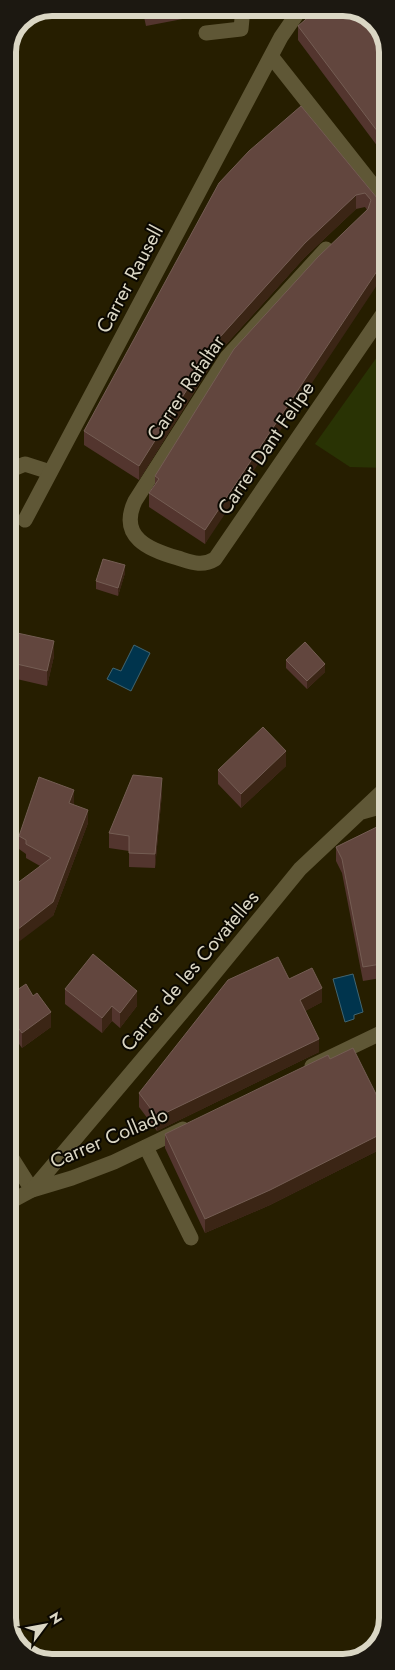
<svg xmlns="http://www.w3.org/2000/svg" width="395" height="1670" font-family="Jost,sans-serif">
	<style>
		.green { fill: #293304 }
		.water { fill: #00344d; stroke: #416571 }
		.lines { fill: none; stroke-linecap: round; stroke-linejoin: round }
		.service { stroke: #5f5736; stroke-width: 15 }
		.minor { stroke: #5f5736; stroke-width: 15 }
		.wall { fill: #53352e }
		.shaded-wall { fill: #3b2515 }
		.building { fill: #62463e; stroke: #745d53 }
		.labels { text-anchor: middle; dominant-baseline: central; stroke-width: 4; stroke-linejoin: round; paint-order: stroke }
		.street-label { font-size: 20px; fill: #dad6c4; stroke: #0b0801 }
		.rim { fill: none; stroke: #dad6c4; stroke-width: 6 }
	</style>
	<rect width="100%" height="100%" fill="#261e00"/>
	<path class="green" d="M387,343V468L350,467L315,444Z"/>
	<path class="water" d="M134,645L150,653L131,691L107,679L113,668L121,671Z
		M353,974L363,1012L354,1015V1019L345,1022L333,979Z"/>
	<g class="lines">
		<path class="service" d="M206,33L241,29L243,8
			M8,471L25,464L50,472
			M146,1147L191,1238
			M8,1152L32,1190"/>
		<path class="minor" d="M271,56L387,203
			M326,249L227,357L135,501C118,537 149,550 178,558C191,562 202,567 215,559L387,308
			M25,520L281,37L301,8
			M362,812L387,805
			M312,1066L387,1030
			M32,1190L201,990L300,869L387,787
			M8,1203L32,1190L72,1178L114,1162L183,1129"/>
	</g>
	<path class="wall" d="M142,8H235L233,13L193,17L146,26Z
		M298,26L387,44V159L298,40Z
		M301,106L387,210L205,544L149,507V493L155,485V476L367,210L365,207L356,209L305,257L220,351L139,480L84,445V431Z
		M125,573L118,596L96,589V581Z
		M8,631L54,656L47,686L8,677Z
		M286,660L325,672L307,689L286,668Z
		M286,766L241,808L218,784V770Z
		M162,793L155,868L129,867V851L109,848V833Z
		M74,805L88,823L53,916L40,866L26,858V854L19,849V836Z
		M387,822V977L363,981L342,873L336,861V847Z
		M289,979L322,1002L305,1011L319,1052L157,1131L139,1107V1093Z
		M65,989L137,1006L120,1028L112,1021L102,1033L65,1004Z
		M8,996L51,1027L22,1048L8,1029Z
		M387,1032V1099L377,1051V1037Z
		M330,1059L387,1116V1146L270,1205L205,1233L165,1148V1134Z"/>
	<path class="shaded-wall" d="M356,195V209L305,257L220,351L139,480V466L220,337L305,243Z
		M387,256V270L205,544V530Z
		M125,565V573L118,596V588Z
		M54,641V656L47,686V671Z
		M325,664V672L307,689V681Z
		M286,751V766L241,808V794Z
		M162,778V793L155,868V854Z
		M74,790V804L69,817V803Z
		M88,810V823L53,916L8,950V937Z
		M322,988V1002L300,1014V1000Z
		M137,991V1006L120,1028V1013Z
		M112,1006V1021L102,1033V1018Z
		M51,1012V1027L22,1048V1033Z
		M319,1039V1052L157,1131V1117Z
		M387,1131V1146L270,1205L205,1233V1219Z"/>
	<path class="building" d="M145,8H168L146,12Z
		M319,8H348L374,20L387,44V144L298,26Z
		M301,106L387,210V256L205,530L149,493L159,479L155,476L234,349L318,257L368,209L371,200L365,193L356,195L305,243L220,337L139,466L84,431L219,183L249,151Z
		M103,559L125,565L118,588L96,581Z
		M8,631L54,641L47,671L8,662Z
		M305,642L325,664L307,681L286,660Z
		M263,727L286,751L241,794L218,770Z
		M133,775L162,778L155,854L129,853V836L109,833Z
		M39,777L74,790L69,803L88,810L53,902L8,937V890L51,858L26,844V840L19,836Z
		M387,822V963L363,967L342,859L336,847Z
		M93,954L137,991L120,1013L112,1006L102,1018L65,989Z
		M278,957L289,979L312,968L322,988L300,1000L319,1039L157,1117L139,1093L228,980Z
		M26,984L33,996L37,993L51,1012L22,1033L8,1014V996Z
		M387,1032V1085L377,1037Z
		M353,1048L387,1116V1131L270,1190L205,1219L165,1134L328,1055L330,1059Z"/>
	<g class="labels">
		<g class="street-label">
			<text transform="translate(130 279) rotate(-62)">Carrer Rausell</text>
			<text transform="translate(186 388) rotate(-56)">Carrer Rafaltar</text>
			<text transform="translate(266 448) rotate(-56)">Carrer Dant Felipe</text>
			<text transform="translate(190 971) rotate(-50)">Carrer de les Covatelles</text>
			<text transform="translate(109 1138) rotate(-23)">Carrer Collado</text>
		</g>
	</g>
	<path d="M0 0H395V1670H0ZM52 16H343A36 36 0 0 1 379 52V1618A36 36 0 0 1 343 1654H52A36 36 0 0 1 16 1618V52A36 36 0 0 1 52 16Z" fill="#1c1811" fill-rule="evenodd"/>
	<path class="rim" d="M52 16H343A36 36 0 0 1 379 52V1618A36 36 0 0 1 343 1654H52A36 36 0 0 1 16 1618V52A36 36 0 0 1 52 16Z"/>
	<g transform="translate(45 1625) rotate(58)" stroke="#0b0801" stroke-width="4" paint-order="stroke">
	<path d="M0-4L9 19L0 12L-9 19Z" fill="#dad6c4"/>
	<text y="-8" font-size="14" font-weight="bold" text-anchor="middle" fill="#dad6c4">N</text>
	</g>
</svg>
